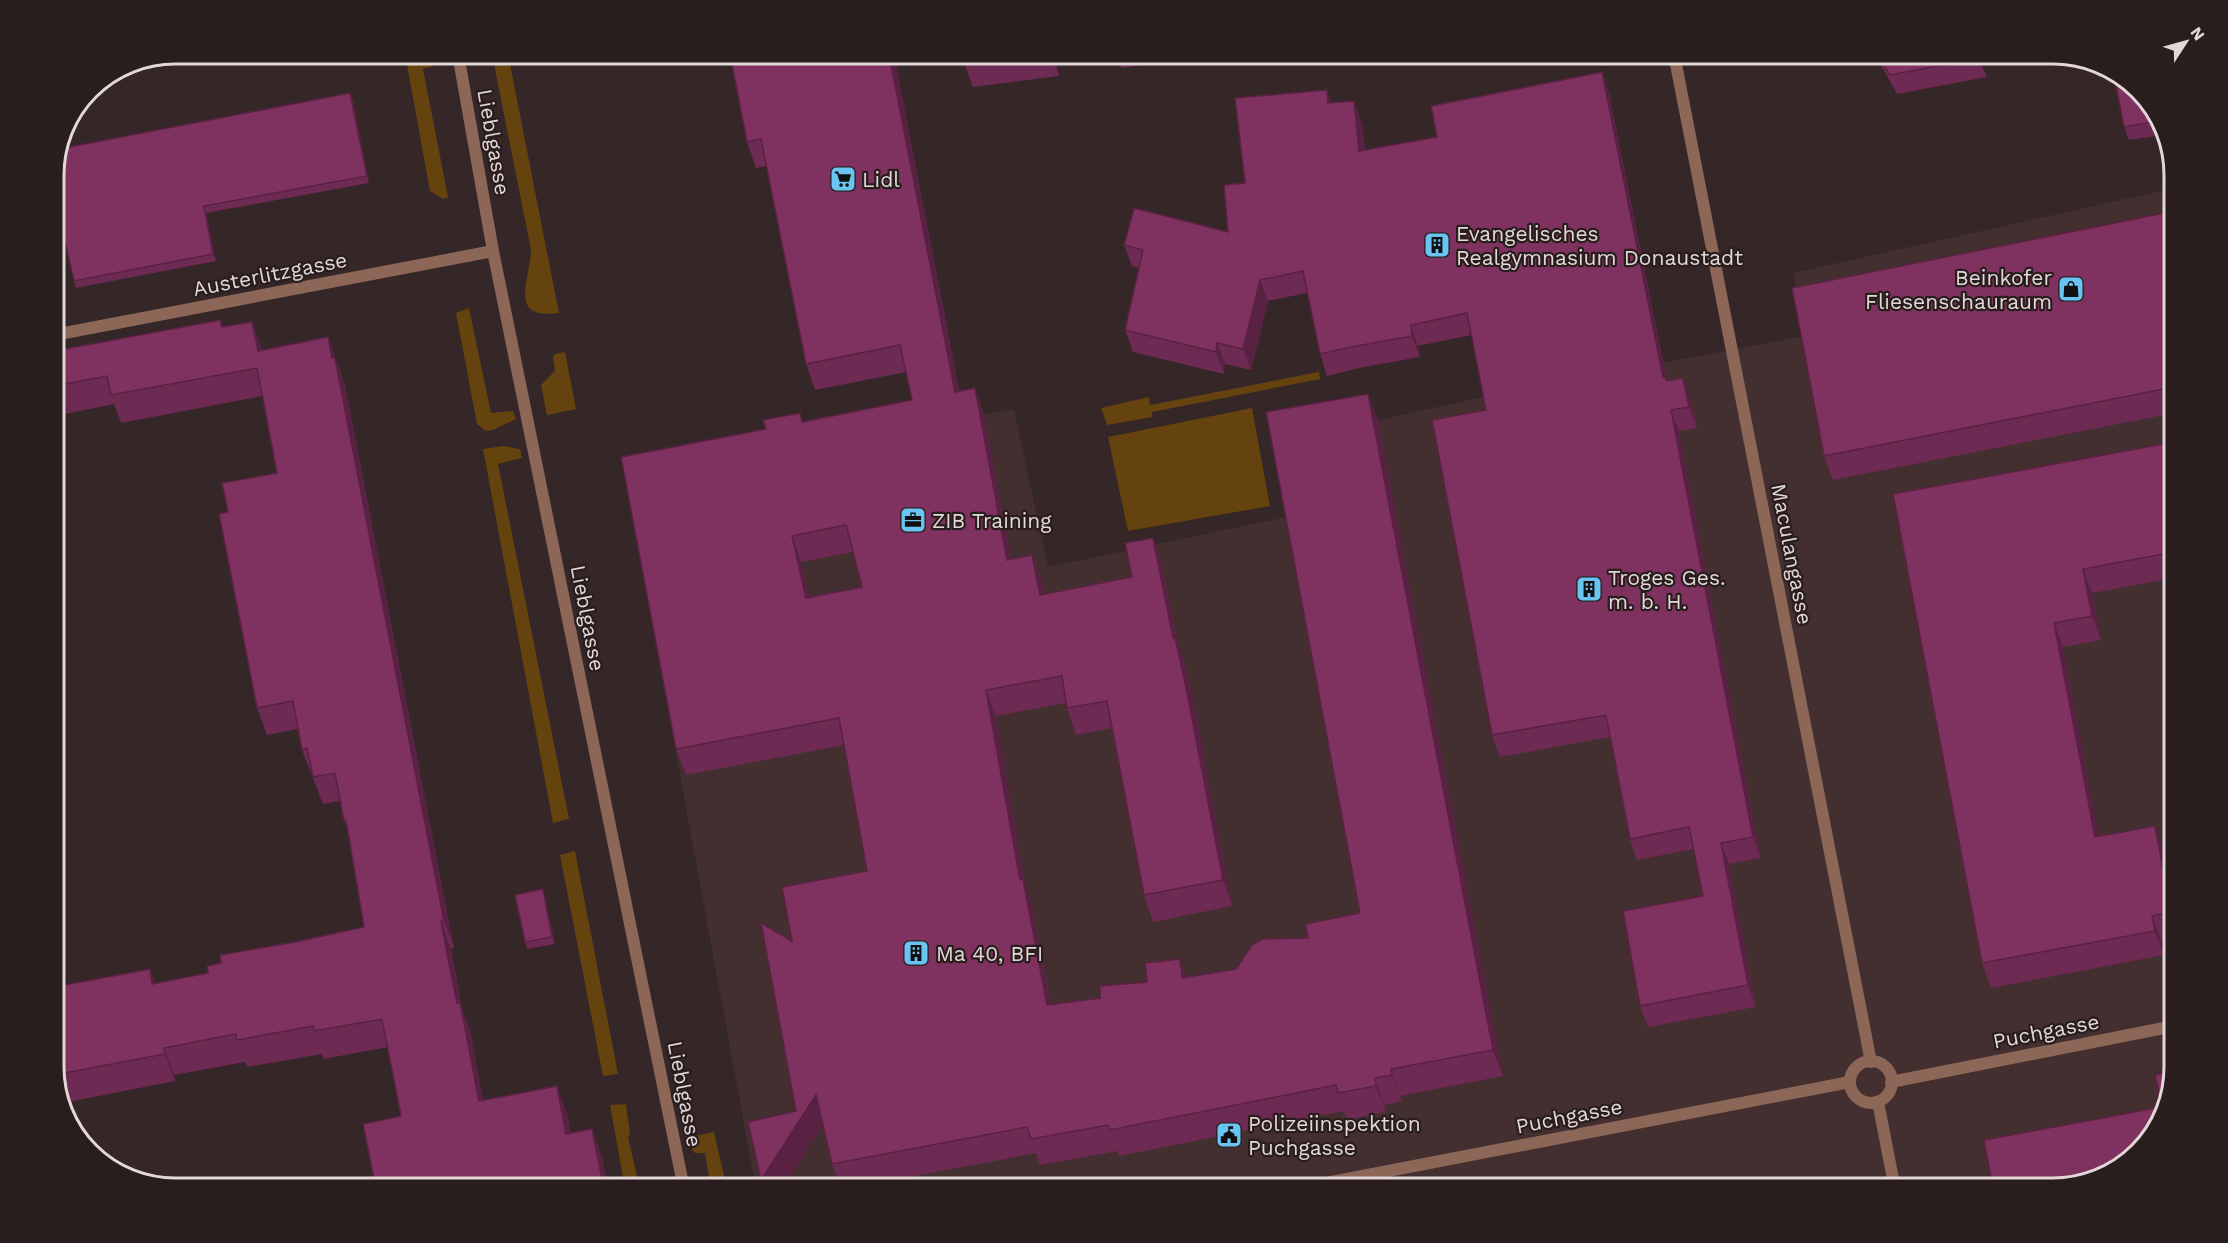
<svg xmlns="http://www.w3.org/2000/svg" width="2228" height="1243" font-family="'Work Sans',sans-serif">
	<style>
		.built { fill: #442f30 }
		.green { fill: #65430f }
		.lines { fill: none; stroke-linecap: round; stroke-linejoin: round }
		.minor { stroke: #8c6656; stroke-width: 12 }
		.wall { fill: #6d2a52; fill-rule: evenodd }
		.shaded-wall { fill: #592242 }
		.building { fill: #7f315f; stroke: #592242; stroke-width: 1.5; fill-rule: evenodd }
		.labels { text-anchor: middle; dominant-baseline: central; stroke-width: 4.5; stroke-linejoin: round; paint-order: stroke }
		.street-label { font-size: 21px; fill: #e2d8d8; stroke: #2a1d1d }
		.poi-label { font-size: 21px; fill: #e2d8d8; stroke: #2a1d1d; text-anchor: start }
		.rim { fill: none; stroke: #e2d8d8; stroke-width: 3 }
	</style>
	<rect width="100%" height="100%" fill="#352627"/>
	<path class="built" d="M2174,188V1067L2158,1128L2113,1172L2052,1189H756L627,486L984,414L1014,410L1048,567L1291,516L1378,420L1487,396L1804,336L1793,273Z"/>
	<path class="green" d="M405,54H428L433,66L423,69L448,197L443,199L430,191Z
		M492,54H508L559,313C507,320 530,281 531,250Z
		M469,308L491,413L513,411L516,419L493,430L486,431L477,424L456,313Z
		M565,352L576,409L547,415L541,385L555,371L553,356L555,354Z
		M1319,372L1320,379L1152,412V417L1107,425L1101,408L1149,397L1150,405Z
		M1252,408L1270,506L1128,531L1108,437Z
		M503,446L520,449L522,458L498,464L569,819L553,823L483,449Z
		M575,851L618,1074L603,1076L560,855Z
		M626,1104L630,1135L628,1137L640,1189H625L610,1105Z
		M714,1132L727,1189H711L705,1153H695L691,1148V1139L695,1136Z"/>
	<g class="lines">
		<path class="minor" d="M458,54L493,251L684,1189
			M1674,54L1871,1062
			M54,335L493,251
			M1850 1082a21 21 0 1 1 42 0a21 21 0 1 1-42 0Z
			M1891,1082L2174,1026
			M1878,1102L1895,1189
			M1295,1189L1850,1082"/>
	</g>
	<path class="wall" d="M730,54H894L959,391L984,414L1011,559L1032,555L1042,581L1044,594L1132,577L1153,538L1162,564L1178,645L1185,663L1197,718L1232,906L1153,922L1144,895L1112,728L1076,735L1067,708L1066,703L996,716L1026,889L1032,905L1051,1004L1100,998L1147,982L1187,977L1236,969L1308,938L1360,913L1378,420L1503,1076L1400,1096L1402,1101L1384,1105L1386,1112L1347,1120L1344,1111L1119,1156L1117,1151L1040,1165L1036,1153L846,1189H841L832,1164L823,1125L782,1189H764L761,1180L796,1111L792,941L867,871L844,745L686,775L676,749L804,421L912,400L906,372L815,390L806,364L767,166L756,168L747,142ZM853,552L862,587L809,597L801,562Z
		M963,54H1056L1059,76L973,87L964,63Z
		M1116,54H1208L1209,56L1121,68Z
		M1388,54H1437L1389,56Z
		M1875,54H1977L1987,77L1897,94Z
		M1602,72L1609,93L1667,381L1683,378L1691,400L1697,428L1679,431L1761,858L1729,864L1756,1007L1648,1027L1640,1006L1703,896L1694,849L1637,860L1630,839L1610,737L1500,757L1492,735L1486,410L1471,335L1418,346L1420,357L1359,368L1327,376L1320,354L1307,293L1268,301L1251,370L1225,364L1224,374L1133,352L1125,330L1139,268L1132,266L1124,245L1228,232L1245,183L1331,103L1362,123L1365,150L1437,137Z
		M353,100L369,183L206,213L216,261L76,288L74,281L65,240L54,242V168Z
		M2154,108L2169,153L2163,154L2156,136L2129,140L2124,127Z
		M2174,211V413L1833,480L1824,456Z
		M220,320L223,327L262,350L328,337L345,385L454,948L451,949L460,997L462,1009L470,1030L483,1100L567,1113L571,1133L592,1129L602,1157L608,1189H376L401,1116L388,1047L324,1059L322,1054L247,1067L245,1062L174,1075L175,1081L63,1103L54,1075L150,969L155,983L208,973L221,963L295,942L364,927L348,831L344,821L340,801L323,804L302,750L298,729L267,735L257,708L228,512L277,473L262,396L121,423L114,404L60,415L63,434L54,435V351Z
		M2174,442V578L2092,593L2101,640L2063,647L2099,837L2164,851L2174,904V938L2161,940L2164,955L1991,988L1982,963L1893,494Z
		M545,896L555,944L527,949L525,942Z"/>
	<path class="shaded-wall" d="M889,54H894L965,418L955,392Z
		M1051,54H1056L1059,76Z
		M1602,72L1609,93L1668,386L1663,377Z
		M1327,90L1335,112L1328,103Z
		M350,93L353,100L369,183L367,176Z
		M1354,101L1362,123L1367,172L1359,151Z
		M204,206L206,213L216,261L213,254Z
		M1260,280L1268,301L1251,370L1243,349Z
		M252,322L262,349L268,378L258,351Z
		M1411,325L1418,346L1420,357L1412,336Z
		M328,337L345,385L454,948L444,921Z
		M1217,343L1225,364L1224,374L1216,352Z
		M1683,378L1691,400L1697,428L1689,407Z
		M975,388L984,414L1016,586L1007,560Z
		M1368,394L1378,420L1503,1076L1493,1050Z
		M54,399L60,415L63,434L54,408Z
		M1671,410L1679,431L1761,858L1753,837Z
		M792,536L801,562L815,624L806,598Z
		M1153,538L1162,564L1178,645L1185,663L1197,718L1232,906L1223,880Z
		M1032,555L1042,581L1050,621L1040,595Z
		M2083,569L2092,593L2101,640L2092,616Z
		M2054,623L2063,647L2104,862L2095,837Z
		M986,690L996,716L1026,889L1032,905L1056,1031L1047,1005L1020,880Z
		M2155,826L2164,851L2174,904V920L2171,912Z
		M1721,843L1729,864L1756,1007L1748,985Z
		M543,889L545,896L555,944L552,937Z
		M2152,916L2161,940L2164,955L2155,931Z
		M441,921L451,949L462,1009L470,1030L489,1129L479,1101L457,1003Z
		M1180,959L1190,985L1182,978Z
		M150,969L160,997L152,984Z
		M164,1048L174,1075L175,1081L165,1054Z
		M1391,1069L1400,1096L1402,1101L1392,1075Z
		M1375,1078L1384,1105L1386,1112L1376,1086Z
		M557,1086L567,1113L576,1161L566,1134Z
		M816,1095L826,1121L782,1189H764L761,1180Z
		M592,1129L602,1157L608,1189H604Z"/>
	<path class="building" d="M730,54H889L955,392L975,388L1007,560L1032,555L1040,595L1132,577L1125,543L1153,538L1173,638L1175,637L1187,692L1223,880L1144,895L1107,701L1067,708L1062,676L986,690L1020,880L1023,879L1047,1005L1100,998V986L1147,982L1145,963L1180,959L1182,978L1236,969L1252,945L1263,939L1308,938L1305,924L1360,913L1266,412L1368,394L1493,1050L1391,1069L1392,1075L1375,1078L1376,1086L1338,1093L1336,1085L1110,1130L1108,1125L1031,1139L1027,1127L832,1164L816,1095L761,1180L748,1122L796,1111L761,923L792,941L782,887L867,871L839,718L676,749L621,457L766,429L763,420L800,413L802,422L912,400L900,345L806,364L761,139L747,142ZM846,525L862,587L806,598L792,536Z
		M963,54H1033L964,63Z
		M1878,54H1977L1980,58L1890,75Z
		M1602,72L1663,377H1665L1666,381L1683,378L1689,407L1671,410L1753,837L1721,843L1748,985L1640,1006L1623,911L1703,896L1689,827L1630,839L1606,715L1492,735L1432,420L1486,410L1467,313L1411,325L1412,336L1351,347L1320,354L1303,271L1260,280L1243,349L1217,343L1216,352L1125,330L1143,250L1124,245L1134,208L1228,232L1224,185L1245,183L1235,98L1327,90L1328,103L1354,101L1359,151L1437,137L1431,106Z
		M2123,79L2154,108L2164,140L2158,141L2153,122L2124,127L2115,81Z
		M350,93L367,176L204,206L213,254L74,281L63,233L54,235V168L59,149Z
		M2174,211V387L1824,456L1792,288Z
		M220,320L222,327L252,322L258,351L328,337L332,358H335L444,921H441L450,969L457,1003L460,1002L479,1101L557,1086L566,1134L592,1129L604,1189H376L363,1124L401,1116L382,1019L314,1031L313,1026L237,1040L236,1034L164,1048L165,1054L54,1075V987L150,969L152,984L208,973L207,966L221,963L220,955L295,942L364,927L346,820L344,821L335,773L313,777L307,748L302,750L293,701L257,708L219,514L228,512L222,483L277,473L257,368L111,395L107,376L54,386V351Z
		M2174,442V552L2083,569L2092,616L2054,623L2095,837L2155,826L2171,912L2152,916L2155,931L1982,963L1893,494Z
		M543,889L552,937L525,942L515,895Z
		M2173,1071L2158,1128L2113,1172L2052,1189H1993L1984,1140L2162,1107L2155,1075Z"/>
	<defs>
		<g id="supermarket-square" transform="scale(1.35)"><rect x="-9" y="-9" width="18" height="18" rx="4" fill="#69c4f1" stroke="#2a1d1d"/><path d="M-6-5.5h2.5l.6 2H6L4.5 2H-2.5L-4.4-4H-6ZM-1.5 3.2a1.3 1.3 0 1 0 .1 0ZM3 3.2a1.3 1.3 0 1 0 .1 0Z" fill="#111"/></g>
		<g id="building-square" transform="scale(1.35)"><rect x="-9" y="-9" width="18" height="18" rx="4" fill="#69c4f1" stroke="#2a1d1d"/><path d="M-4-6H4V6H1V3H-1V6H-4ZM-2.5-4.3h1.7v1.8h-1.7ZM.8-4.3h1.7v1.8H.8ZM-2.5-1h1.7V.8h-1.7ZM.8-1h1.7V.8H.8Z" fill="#111"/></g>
		<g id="shop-square" transform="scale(1.35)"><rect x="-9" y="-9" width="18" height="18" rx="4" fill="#69c4f1" stroke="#2a1d1d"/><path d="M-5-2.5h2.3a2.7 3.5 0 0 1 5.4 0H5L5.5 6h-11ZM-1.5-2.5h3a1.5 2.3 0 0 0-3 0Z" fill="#111"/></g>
		<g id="office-square" transform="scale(1.35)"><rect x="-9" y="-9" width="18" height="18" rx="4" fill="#69c4f1" stroke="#2a1d1d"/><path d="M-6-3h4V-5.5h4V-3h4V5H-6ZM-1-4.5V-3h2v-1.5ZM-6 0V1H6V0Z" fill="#111"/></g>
		<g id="civic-square" transform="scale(1.35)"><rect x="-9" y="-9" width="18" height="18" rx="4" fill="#69c4f1" stroke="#2a1d1d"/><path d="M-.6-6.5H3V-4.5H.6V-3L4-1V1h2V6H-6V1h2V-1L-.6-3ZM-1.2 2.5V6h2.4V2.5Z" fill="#111"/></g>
	</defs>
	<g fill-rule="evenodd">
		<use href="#supermarket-square" x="843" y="179"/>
		<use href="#building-square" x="1437" y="245"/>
		<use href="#shop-square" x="2071" y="289"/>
		<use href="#office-square" x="913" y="520"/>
		<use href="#building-square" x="1589" y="589"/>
		<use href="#building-square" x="916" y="953"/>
		<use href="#civic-square" x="1229" y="1135"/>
	</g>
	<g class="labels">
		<g class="street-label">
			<text transform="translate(494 142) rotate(80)">Lieblgasse</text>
			<text transform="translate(270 274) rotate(-11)">Austerlitzgasse</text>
			<text transform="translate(1792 554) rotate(79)">Maculangasse</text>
			<text transform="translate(588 618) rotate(79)">Lieblgasse</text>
			<text transform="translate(2046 1031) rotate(-11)">Puchgasse</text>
			<text transform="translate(685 1094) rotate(79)">Lieblgasse</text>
			<text transform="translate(1569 1116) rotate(-11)">Puchgasse</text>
		</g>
		<g class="poi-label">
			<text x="862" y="179">Lidl</text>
			<text x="1456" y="233">Evangelisches<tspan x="1456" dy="24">Realgymnasium Donaustadt</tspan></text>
			<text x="2052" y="277" text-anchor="end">Beinkofer<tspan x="2052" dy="24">Fliesenschauraum</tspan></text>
			<text x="932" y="520">ZIB Training</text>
			<text x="1608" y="577">Troges Ges.<tspan x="1608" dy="24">m. b. H.</tspan></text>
			<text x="936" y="953">Ma 40, BFI</text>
			<text x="1248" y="1123">Polizeiinspektion<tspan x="1248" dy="24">Puchgasse</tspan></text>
		</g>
	</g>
	<path d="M0 0H2228V1243H0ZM175 64H2053A111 111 0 0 1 2164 175V1067A111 111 0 0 1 2053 1178H175A111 111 0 0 1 64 1067V175A111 111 0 0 1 175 64Z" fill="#2a1d1d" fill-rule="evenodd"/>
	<path class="rim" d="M175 64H2053A111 111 0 0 1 2164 175V1067A111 111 0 0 1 2053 1178H175A111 111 0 0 1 64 1067V175A111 111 0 0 1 175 64Z"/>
	<g transform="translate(2186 42) rotate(54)" stroke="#2a1d1d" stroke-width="4.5" paint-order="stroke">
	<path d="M0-4.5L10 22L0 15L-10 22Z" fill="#e2d8d8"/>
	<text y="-9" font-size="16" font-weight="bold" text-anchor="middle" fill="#e2d8d8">N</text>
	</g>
</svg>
